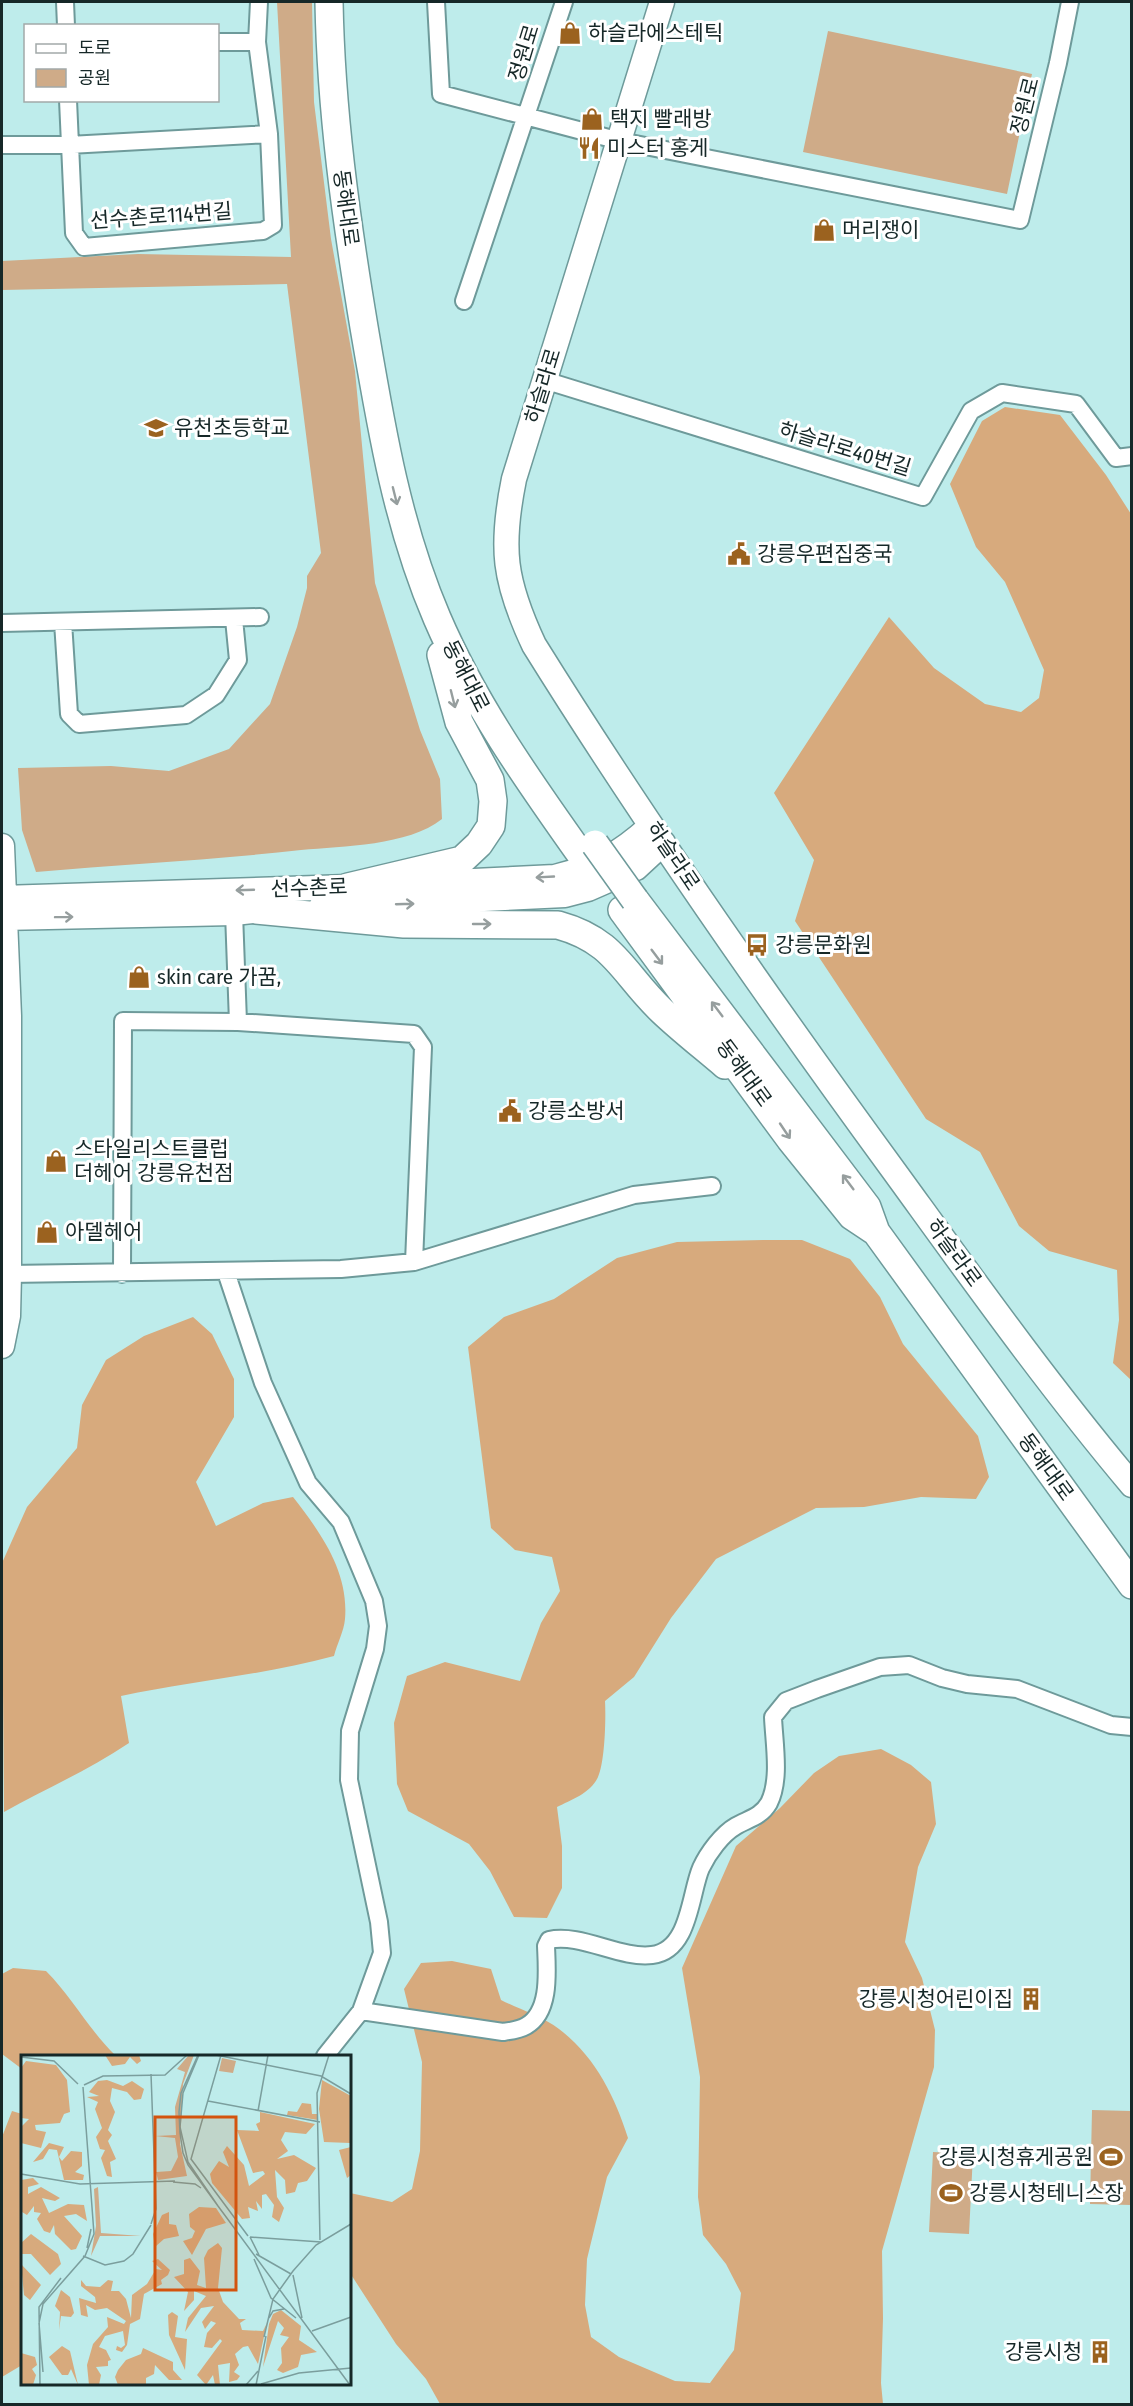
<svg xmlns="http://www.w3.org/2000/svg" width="1133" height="2406" font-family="'Fira Sans Condensed','Noto Sans KR',sans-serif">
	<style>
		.green { fill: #cfab88 }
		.forest { fill: #d7aa7d }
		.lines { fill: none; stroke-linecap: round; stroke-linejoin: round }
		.street-casing { stroke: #6e9a9a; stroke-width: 20 }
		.secondary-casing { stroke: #6e9a9a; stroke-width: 27 }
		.primary-casing { stroke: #6e9a9a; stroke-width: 30 }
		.street { stroke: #fff; stroke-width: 16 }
		.secondary { stroke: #fff; stroke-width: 24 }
		.primary { stroke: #fff; stroke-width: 27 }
		.primary-bridge-casing { stroke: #6e9a9a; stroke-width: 30; stroke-linecap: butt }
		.primary-bridge { stroke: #fff; stroke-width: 27 }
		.oneway { stroke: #969e9e }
		.labels { text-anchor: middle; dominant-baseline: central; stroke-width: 6; stroke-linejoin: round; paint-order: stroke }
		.poi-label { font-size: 21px; fill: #162828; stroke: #fff; text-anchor: start }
		.street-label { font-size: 21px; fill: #162828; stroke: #fff }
		.inset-road { fill: none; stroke: #7b9e9d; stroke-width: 1.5 }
		.view { fill: #d3540f; fill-opacity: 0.15; stroke: #d3540f; stroke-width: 3 }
		.inset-edge { fill: none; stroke: #162828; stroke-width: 3 }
	</style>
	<rect width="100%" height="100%" fill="#beeceb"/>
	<path class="green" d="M277,2H312L314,102L331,239L355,371L375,583L420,730L440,779L442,819C408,846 343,846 301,850C213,860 124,864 36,872L22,830L18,768L111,766L169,771L229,749L270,704L297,627L307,588V576L321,553L287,284L2,290V261L138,254L291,257Z
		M828,31L1032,74L1007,194L803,152Z
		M1092,2110L1131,2111V2205L1090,2204Z
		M933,2152L973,2154L969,2234L929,2232Z"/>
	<path class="forest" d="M1005,407L1060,415L1106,475L1131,514V1380L1113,1363L1119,1320L1117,1270L1049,1251L1019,1226L980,1152L926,1119L795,921L814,860L774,793L889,617L934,668L985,704L1021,712L1039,698L1044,670L1005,582L976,547L950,484L982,421Z
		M763,1240H802L850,1259L880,1297L903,1344L978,1436L989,1477L976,1499L921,1497L864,1507L816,1508L716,1559L671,1618L634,1677L605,1701C606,1718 605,1762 598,1777C591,1793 571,1800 557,1807L562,1846V1888L547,1918L514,1917L490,1871L469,1844L408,1811L397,1784L394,1723L407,1676L445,1662L520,1681L541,1623L560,1591L552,1557L515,1550L491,1528L468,1347L504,1317L554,1299L617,1258L677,1242Z
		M193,1317L212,1334L234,1379V1417L196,1482L216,1526L263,1503L293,1497C321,1533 349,1572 345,1619C344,1631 337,1644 334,1656C264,1675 192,1681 121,1696L129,1743C89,1770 45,1789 4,1812L2,1563L27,1507L77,1448L82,1405L106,1360L144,1336Z
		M881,1749L911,1765L931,1782L936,1824L918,1867L905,1942L922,1978L935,2030L934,2067L882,2251L883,2318L881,2383L883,2404H440L426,2379L396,2344L350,2273V2193L392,2202L412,2189L420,2151L422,2062L404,1989L421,1963L452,1961L491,1969L501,2000C519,2009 543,2017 559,2029C595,2056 615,2097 628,2138L607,2177L587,2259L585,2305L591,2337L619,2357L675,2381L710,2383L734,2350L741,2293L726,2264L703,2235L698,2197L700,2077L682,1968L736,1846L780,1808L814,1773L839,1756Z
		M13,1968L46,1971C72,1997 89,2030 116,2056H22V2069L2,2054V1974Z
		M12,2111L22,2114V2365L2,2377V2137Z"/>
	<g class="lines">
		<g class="street-casing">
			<path id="street" d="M65,2L66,26
				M436,2L441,94L620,141L1020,220L1058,63L1070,2
				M218,42H257
				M68,100L74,233L84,247L263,231L273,225L269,134L257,42L259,2
				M2,145H69L269,134
				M464,301L564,2
				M544,380L923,497L971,411L1002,393L1076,404L1116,458L1132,456
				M63,622L69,714L79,724L186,715L216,695L238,660L234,619
				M2,623L260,617
				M234,913L238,1022
				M226,1272L263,1383L308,1483L341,1522L374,1601L378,1626L375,1649L350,1731L349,1780L379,1922L382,1953L361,2011L325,2056
				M9,1274L341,1269L414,1262L634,1195L712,1186
				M122,1274L123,1021L238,1022L414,1034L423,1047L414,1262
				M361,2011L503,2032C510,2031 519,2030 526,2026C551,2012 547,1971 546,1946L549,1940C581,1933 620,1959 652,1955C690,1951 690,1893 701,1868C708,1853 722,1834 736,1826C748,1819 761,1817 769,1803C781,1779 774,1743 773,1717L786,1701L817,1689L880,1667L909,1665L942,1678L967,1684L1017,1689L1111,1725L1132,1727"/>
		</g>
		<g class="secondary-casing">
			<path id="secondary" d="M662,2L514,479C500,548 504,581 534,645C646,825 769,1000 894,1171C971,1277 1047,1384 1132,1485
				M2,846L9,1016V1274L8,1316L2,1346
				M2,898L348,887L555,877C598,866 619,855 651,826
				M321,907L565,895L588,889L636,868L663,843
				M2,918L234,913L274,909"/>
		</g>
		<g class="primary-casing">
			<path id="primary" d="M329,2C331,112 346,219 364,327C381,427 397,525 437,618C474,704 527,779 581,855
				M348,887L462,860L479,844L491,826L493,801L490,780L459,722L441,655
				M256,910L404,924L558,925C616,941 622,973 662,1011C682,1030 704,1047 725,1065
				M622,910L790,1139L852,1216L876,1232L867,1207L635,900
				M876,1232L1132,1585"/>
		</g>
		<use href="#street" class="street"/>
		<use href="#secondary" class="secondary"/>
		<use href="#primary" class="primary"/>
		<g class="primary-bridge-casing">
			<path id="primary-bridge" d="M595,844L635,900"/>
		</g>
		<use href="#primary-bridge" class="primary-bridge"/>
	</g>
	<defs><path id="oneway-shaft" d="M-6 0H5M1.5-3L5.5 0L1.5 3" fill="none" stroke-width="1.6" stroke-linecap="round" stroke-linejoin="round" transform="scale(1.5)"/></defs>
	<g class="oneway">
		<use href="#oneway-shaft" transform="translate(395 496) rotate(76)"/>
		<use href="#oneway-shaft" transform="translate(453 699) rotate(76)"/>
		<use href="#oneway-shaft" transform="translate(545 877) rotate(177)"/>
		<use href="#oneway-shaft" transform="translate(245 890) rotate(178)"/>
		<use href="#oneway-shaft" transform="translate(405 904) rotate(-2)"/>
		<use href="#oneway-shaft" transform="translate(64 917) rotate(-1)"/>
		<use href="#oneway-shaft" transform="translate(482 924)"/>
		<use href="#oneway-shaft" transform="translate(657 957) rotate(53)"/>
		<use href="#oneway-shaft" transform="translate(717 1009) rotate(-127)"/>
		<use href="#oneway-shaft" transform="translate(785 1131) rotate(56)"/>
		<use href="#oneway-shaft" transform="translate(848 1182) rotate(-127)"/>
	</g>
	<defs>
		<g id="shop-bare" transform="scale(1.8)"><path d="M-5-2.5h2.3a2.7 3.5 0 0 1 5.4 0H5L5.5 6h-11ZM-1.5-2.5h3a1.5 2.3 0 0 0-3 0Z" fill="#9b621f" stroke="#fff" stroke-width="2.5" paint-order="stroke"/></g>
		<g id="restaurant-bare" transform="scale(1.8)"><path d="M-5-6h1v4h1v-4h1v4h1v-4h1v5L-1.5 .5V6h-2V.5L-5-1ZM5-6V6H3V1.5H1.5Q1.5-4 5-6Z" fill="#9b621f" stroke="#fff" stroke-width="2.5" paint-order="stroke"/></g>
		<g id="school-bare" transform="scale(1.8)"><path d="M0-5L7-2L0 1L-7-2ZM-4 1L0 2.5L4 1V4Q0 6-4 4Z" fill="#9b621f" stroke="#fff" stroke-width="2.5" paint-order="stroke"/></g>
		<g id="civic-bare" transform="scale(1.8)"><path d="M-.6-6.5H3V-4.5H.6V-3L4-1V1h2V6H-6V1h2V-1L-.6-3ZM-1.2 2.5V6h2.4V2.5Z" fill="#9b621f" stroke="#fff" stroke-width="2.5" paint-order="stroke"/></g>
		<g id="bus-bare" transform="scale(1.8)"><path d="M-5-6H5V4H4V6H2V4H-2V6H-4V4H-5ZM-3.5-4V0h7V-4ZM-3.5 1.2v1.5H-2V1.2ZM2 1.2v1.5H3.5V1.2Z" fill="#9b621f" stroke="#fff" stroke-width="2.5" paint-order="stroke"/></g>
		<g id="building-bare" transform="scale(1.8)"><path d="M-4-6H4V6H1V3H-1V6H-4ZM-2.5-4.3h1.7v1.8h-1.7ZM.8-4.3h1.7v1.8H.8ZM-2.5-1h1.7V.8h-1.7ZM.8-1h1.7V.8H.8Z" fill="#9b621f" stroke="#fff" stroke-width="2.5" paint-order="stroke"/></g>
		<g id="stadium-bare" transform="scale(1.8)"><path d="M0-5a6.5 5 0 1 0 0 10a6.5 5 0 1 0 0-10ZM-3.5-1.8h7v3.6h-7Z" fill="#9b621f" stroke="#fff" stroke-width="2.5" paint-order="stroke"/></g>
	</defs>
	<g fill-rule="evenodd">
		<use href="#shop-bare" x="570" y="33"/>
		<use href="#shop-bare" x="592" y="119"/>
		<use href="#restaurant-bare" x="589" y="148"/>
		<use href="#shop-bare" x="824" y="230"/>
		<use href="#school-bare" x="156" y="428"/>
		<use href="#civic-bare" x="739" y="554"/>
		<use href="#bus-bare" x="757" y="945"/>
		<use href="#shop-bare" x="139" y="977"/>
		<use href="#civic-bare" x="510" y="1111"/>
		<use href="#shop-bare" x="56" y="1161"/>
		<use href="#shop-bare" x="47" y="1232"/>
		<use href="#building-bare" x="1031" y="1999"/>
		<use href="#stadium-bare" x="1111" y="2157"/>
		<use href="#stadium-bare" x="951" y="2193"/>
		<use href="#building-bare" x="1100" y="2352"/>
	</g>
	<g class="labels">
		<g class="poi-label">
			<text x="588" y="33">하슬라에스테틱</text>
			<text x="610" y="119">택지 빨래방</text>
			<text x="607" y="148">미스터 홍게</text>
			<text x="842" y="230">머리쟁이</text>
			<text x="174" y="428">유천초등학교</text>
			<text x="757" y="554">강릉우편집중국</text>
			<text x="775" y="945">강릉문화원</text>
			<text x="157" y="977">skin care 가꿈,</text>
			<text x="528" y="1111">강릉소방서</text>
			<text x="74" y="1149">스타일리스트클럽<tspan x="74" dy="24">더헤어 강릉유천점</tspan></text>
			<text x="65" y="1232">아델헤어</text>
			<text x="1013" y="1999" text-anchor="end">강릉시청어린이집</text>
			<text x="1093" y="2157" text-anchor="end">강릉시청휴게공원</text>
			<text x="969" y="2193">강릉시청테니스장</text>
			<text x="1082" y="2352" text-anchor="end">강릉시청</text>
		</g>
		<g class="street-label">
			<text transform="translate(524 53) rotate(-73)">정원로</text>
			<text transform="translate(1025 106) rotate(-76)">정원로</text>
			<text transform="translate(346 208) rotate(82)">동해대로</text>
			<text transform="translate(161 216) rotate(-4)">선수촌로114번길</text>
			<text transform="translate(543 386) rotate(-73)">하슬라로</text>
			<text transform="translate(845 449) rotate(17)">하슬라로40번길</text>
			<text transform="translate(466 676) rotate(63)">동해대로</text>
			<text transform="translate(673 856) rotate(56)">하슬라로</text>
			<text transform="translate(309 888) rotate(-2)">선수촌로</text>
			<text transform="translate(744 1073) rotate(54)">동해대로</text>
			<text transform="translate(954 1253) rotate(54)">하슬라로</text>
			<text transform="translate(1046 1467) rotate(54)">동해대로</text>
		</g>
	</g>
	<g transform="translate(21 2055)">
		<rect width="330" height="330" fill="#beeceb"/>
		<path d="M173,0L162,29L159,89L166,121L137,125L135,117L150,116L157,102L154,83L134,81L155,80L154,52L164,17L156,14L167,1ZM201,3L215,6L212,18L198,16ZM77,132L80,178L120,181H79L70,201L75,171L73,134Z" fill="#cfab88"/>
		<path d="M84,0H118L120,6L116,9L109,2L104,9L91,11ZM5,6L35,10L46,25L49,57L43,59L39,68L14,70L15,75L25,77L20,93L0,88V72L8,64L0,63V13ZM86,25L102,31L111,26L123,34L120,44L113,45L106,37L91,33L89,46L94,57L87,75L91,80L87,86L95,104L89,107L91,122L86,121L80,103L84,95L79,94L75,82L81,73L74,54L77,47L66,42L78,41L68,37L77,26ZM301,25L330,41L329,88L303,87L298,54ZM281,48L290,49L291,59H297V65L266,60L267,56L276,57ZM239,57L294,69L285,79L264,77L260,85L267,96L256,104L273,100L295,113L286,126L277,128L274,137L265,139L264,125L254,115L256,142L263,153L258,167L251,162L253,150L245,139L241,140V154L235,146L237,156L227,152L229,163L221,164L191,128L189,119L198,106L208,112L202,97L206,91L223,110L228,131L244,119L242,116L232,118L216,75L238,76L235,69L239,67ZM28,88L43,92L38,102L41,106L50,96L61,97V111L54,117L63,120L62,125H43L36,95L28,94L22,104L12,107ZM330,92V120L326,123L318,95ZM12,123L18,129L7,132V139L20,132L39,143L34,146L21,143L28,158L47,149L63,150L66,166L55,159L43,161L61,181L55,194L50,195L34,179L33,170L29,178L23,176L16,164L20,158L13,157V151L6,160L1,157L0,125ZM178,152L195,153L205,168L185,174L171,200L162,186L171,183L174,176L169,172L168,159ZM148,157V169L155,170L158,181L143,184L134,192L132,179L141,160ZM10,179L37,199L40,209L29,220L10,199H0V188ZM197,188L201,193L197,233L202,247L218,264H225L219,268L221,275L242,276L246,268L237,309L227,291L222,292L214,299L218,310L213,317L219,321L216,325L208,327L209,308L197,310L199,330H194L192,320L185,330L176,320L201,286L199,284L191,293L183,292L186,278L195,268L190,266L184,274L181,267L193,251L180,253L164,277L167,263L185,241L173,236V245L163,256L167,237L153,222L163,219V205L169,203L179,216L176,230L185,233L183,203L187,195ZM137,204L149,215L147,220L140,225L141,229L123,239L119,264L109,269L106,290L101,297L95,295L96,291L100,293L104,290L102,276L84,281L78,292L85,295L90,305L87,306V311L75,312L80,320L78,330H68L66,310L72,289L87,272L86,262L103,269L105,266L86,253L74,255L65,250L67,262L60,260L58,243L75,248L74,242L60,231V225L65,231L79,232L87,225L92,226L90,236H98L105,244L110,263L111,240L126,229L135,214L141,215L131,206ZM0,209L20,230L9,245L3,240ZM40,235L49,242L53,258L50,262L40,261L38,275L39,257L34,251ZM260,255L280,271L278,285L296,297L280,300L277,312L262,318L256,315L261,308L260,293L268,282L259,280L263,273L257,266L242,312L248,269L252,259ZM151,257L157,261L154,282L166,284L164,315L148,280L147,260ZM41,291L49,296L57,330L50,314L47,320H41L28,302ZM122,293L152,307V315L161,325H148L134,310L133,319L125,323V329L97,330L94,322L97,315L105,305L120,299ZM0,298L14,302L16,310L11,314L15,320L12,330H0Z" fill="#d7aa7d"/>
		<path class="inset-road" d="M177,0L160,38L158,57L159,78L162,98L167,110L197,151L167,107L159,72L162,38L178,0M195,0L300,21L330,39M200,0L170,104L227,181M0,2L33,6L57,29M130,19L135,154L130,169M63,30L82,21L144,20L166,0M187,46L299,67M237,56L247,0M0,119L59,129L154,126M152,127L174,129L180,133M197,151L329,330M229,182L300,187M229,182L238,200M299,185L296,38L308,0M66,193L70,174M235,199L270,219M62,201L84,210L103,206L112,199L130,170M233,204L250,243L275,263M272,220L281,263M248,263L252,256L263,254M291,276L330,262M243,282L252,244L272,216L295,190L330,169M22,317L18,268L22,249L64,201L73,179L62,32M240,329L278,318L330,313M19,330L18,252L40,223M225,330L237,316M235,330L245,281"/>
		<path class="view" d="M134,62H215V235H134Z"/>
		<rect width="330" height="330" class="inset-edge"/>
	</g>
	<rect width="1133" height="2406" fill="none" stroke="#162828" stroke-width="6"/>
	<rect x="24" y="24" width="195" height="78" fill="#ffffff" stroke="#a2a9a9" stroke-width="1.5"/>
	<rect x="36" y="44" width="30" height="9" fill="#ffffff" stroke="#a2a9a9" stroke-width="1.5"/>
	<text x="78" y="54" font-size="18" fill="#162828">도로</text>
	<rect x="36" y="69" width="30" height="18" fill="#cfab88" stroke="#a2a9a9" stroke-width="1.5"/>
	<text x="78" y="84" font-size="18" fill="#162828">공원</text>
</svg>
